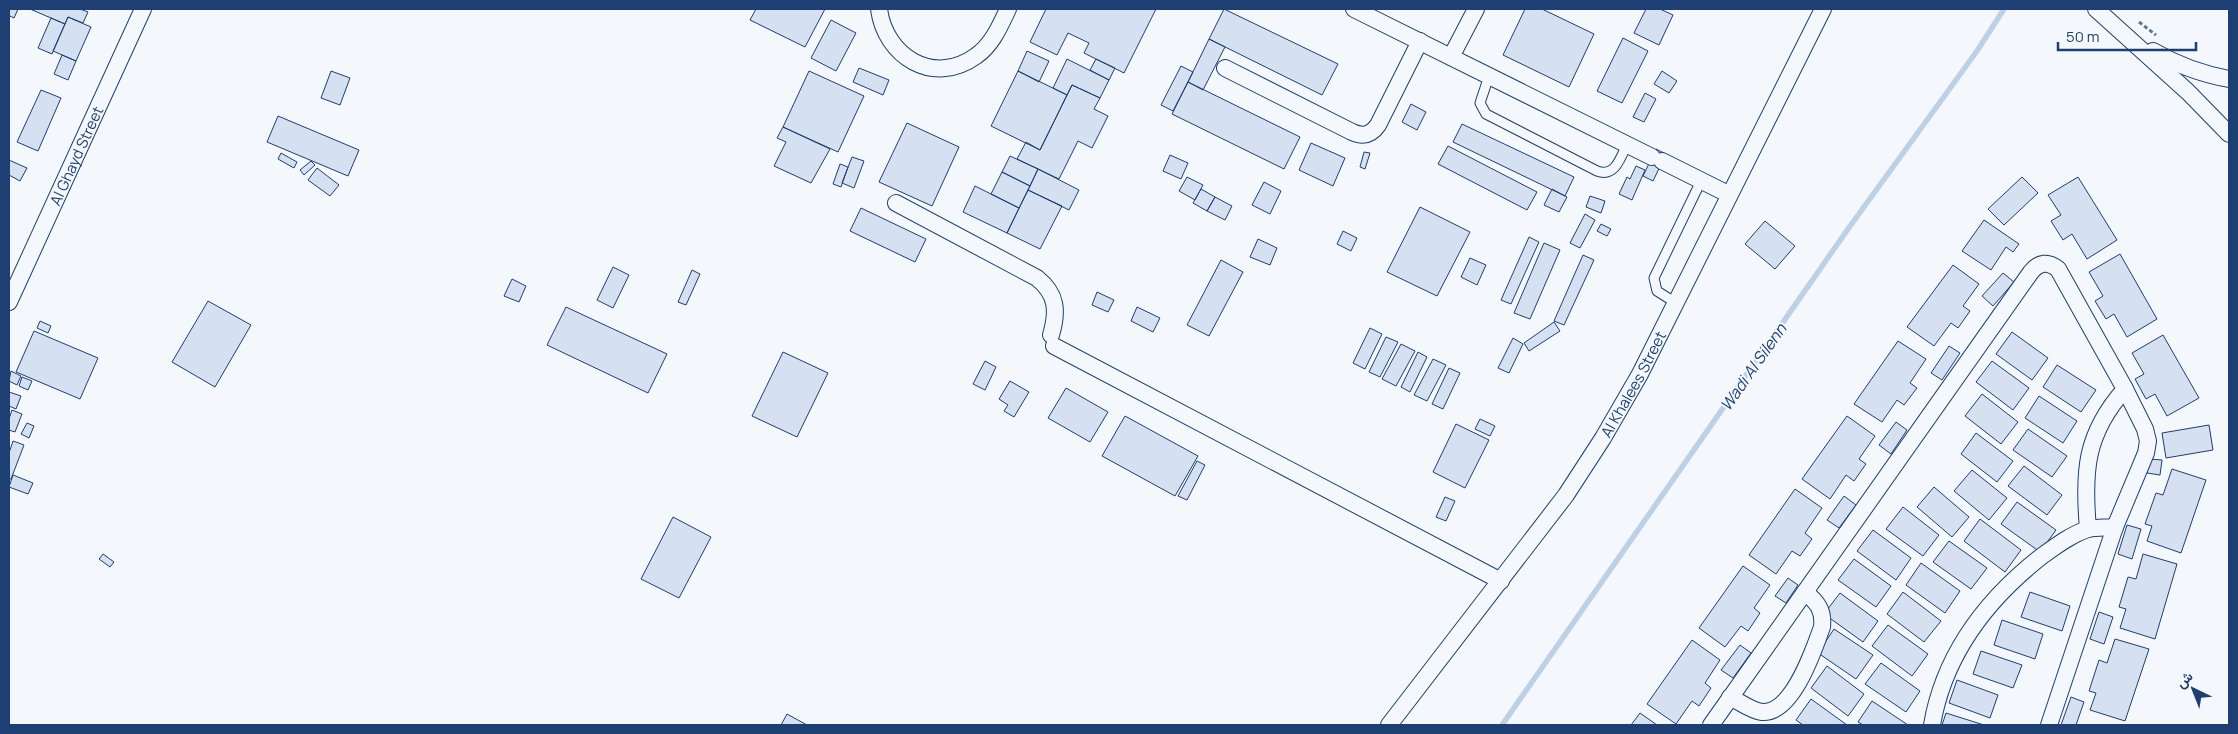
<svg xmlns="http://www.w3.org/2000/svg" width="2238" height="734" font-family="Manrope,Vazirmatn,sans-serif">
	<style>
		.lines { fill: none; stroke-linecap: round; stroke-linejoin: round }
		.stream { stroke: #bed0e5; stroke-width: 5.5 }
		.building { fill: #d5e0f0; stroke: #1d3f73 }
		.lane-casing { stroke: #1d3f73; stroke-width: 11 }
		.street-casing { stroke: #1d3f73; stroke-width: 18 }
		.path { stroke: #5e769c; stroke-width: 3; stroke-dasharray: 4 2.5; stroke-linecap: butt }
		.lane { stroke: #f4f7fb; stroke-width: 9 }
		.street { stroke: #f4f7fb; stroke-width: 16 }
		.labels { text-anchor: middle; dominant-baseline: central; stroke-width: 4; stroke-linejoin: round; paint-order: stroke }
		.street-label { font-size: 15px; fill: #1d3f73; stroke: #f4f7fb }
		.water-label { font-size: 16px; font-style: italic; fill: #1d3f73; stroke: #f4f7fb }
	</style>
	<rect width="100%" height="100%" fill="#f4f7fb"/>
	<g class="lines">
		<path class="stream" d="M1502,725L1848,229L1977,51L2004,9"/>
	</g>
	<path class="building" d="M9,9H18L14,18L10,16L9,19Z
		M30,9H80L88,12L83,23L68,17L65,24Z
		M756,9H825L805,47L750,20Z
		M1046,9H1156L1124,73L1084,53L1089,43L1068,33L1057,55L1030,42Z
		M1224,9L1338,64L1322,95L1209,39Z
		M1525,9H1542L1594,34L1569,87L1503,55Z
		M1646,9H1660L1673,15L1659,45L1634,33Z
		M68,17L91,27L76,61L53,51Z
		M51,18L65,24L52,54L38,48Z
		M831,20L856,33L836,71L811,58Z
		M1623,38L1648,51L1622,103L1597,91Z
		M1209,39L1225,47L1203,90L1188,82Z
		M1027,51L1049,61L1039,82L1018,71Z
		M62,55L76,61L68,80L54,74Z
		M1067,59L1109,80L1100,98L1072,85L1067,95L1053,88Z
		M1096,59L1115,68L1109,80L1090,70Z
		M1181,66L1193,72L1173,111L1161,105Z
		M859,68L889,80L883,95L853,82Z
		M331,71L350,78L340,105L321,98Z
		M809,71L864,96L838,152L783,127Z
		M1018,71L1067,95L1040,150L991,126Z
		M1662,71L1677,81L1669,93L1654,84Z
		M1188,82L1300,137L1284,169L1172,114Z
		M1072,85L1100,98L1094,109L1108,116L1092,148L1078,141L1059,179L1017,159L1026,142L1040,150Z
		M41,90L61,98L38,151L17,142Z
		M1645,93L1656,99L1644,122L1633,117Z
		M1411,104L1426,112L1417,130L1402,122Z
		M278,116L359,150L348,176L267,142Z
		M907,123L959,147L932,206L879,182Z
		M1462,124L1574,177L1565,196L1453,142Z
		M783,127L830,149L811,183L774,166L786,142L777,138Z
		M1311,143L1345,158L1333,186L1299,170Z
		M1448,146L1537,192L1527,210L1438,164Z
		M1656,149L1666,154L1653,181L1643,176Z
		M1364,152L1370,153L1365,169L1360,167Z
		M281,153L297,162L294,168L278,159Z
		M1170,155L1188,163L1181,179L1163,171Z
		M1010,156L1038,169L1030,186L1002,172Z
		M852,157L864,161L854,188L842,183Z
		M9,160L27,168L20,181L9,175Z
		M311,161L315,165L304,175L300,170Z
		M840,164L848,167L841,187L833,184Z
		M1636,166L1645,170L1632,200L1619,194L1627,177L1630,179Z
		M317,168L339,185L330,196L308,180Z
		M1038,169L1079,190L1069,210L1028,190Z
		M1002,172L1030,186L1019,208L991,194Z
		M1187,177L1203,185L1195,200L1179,191Z
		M2022,177L2038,193L2004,225L1988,209Z
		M2078,177L2117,240L2087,259L2072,234L2063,240L2051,221L2061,215L2048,195Z
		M1264,182L1281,191L1270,214L1252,205Z
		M975,186L1019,208L1007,233L963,212Z
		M1201,189L1215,197L1207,211L1193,203Z
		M1552,189L1567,197L1559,212L1544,205Z
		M1028,190L1062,206L1040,249L1007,233Z
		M1590,196L1605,201L1601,213L1586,207Z
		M1215,197L1232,206L1225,220L1207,211Z
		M1420,207L1470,232L1437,296L1387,272Z
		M861,208L926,239L915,262L850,231Z
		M1585,214L1595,220L1580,248L1570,243Z
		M1984,220L2019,244L2013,252L2006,247L1991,270L1962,251Z
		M1765,221L1795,246L1775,269L1745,244Z
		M1601,224L1611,229L1607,236L1597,231Z
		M1343,231L1357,238L1351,251L1337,244Z
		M1529,237L1539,242L1511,304L1501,300Z
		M1258,239L1277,248L1270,265L1250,257Z
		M1544,243L1560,250L1530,319L1514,313Z
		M2120,254L2157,319L2127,337L2114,314L2106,319L2095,301L2103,296L2089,272Z
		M1583,255L1594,260L1564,325L1554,321Z
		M1470,258L1486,265L1477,285L1461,277Z
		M1221,260L1243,272L1209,336L1187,325Z
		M1953,265L1979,284L1963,306L1970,311L1958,328L1951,323L1934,346L1907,327Z
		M613,267L629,275L613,308L597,300Z
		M692,270L700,274L686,305L678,302Z
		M2003,273L2014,282L1993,306L1982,296Z
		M512,279L526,286L519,302L504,296Z
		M1097,292L1114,300L1108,312L1092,305Z
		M208,301L251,325L215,387L172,362Z
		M566,307L667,354L648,393L547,345Z
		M1137,307L1160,318L1153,332L1131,321Z
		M40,321L51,326L48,333L37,328Z
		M1554,322L1560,331L1529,351L1524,343Z
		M1370,328L1382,334L1365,369L1353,363Z
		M34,331L98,358L80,399L16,372Z
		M2012,332L2048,358L2032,380L1996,354Z
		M2163,335L2199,398L2167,416L2155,394L2146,399L2135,379L2144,374L2132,353Z
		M1386,337L1398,342L1380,377L1369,372Z
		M1513,338L1523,344L1509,373L1498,368Z
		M1898,341L1926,359L1910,383L1917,388L1904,405L1897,400L1882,422L1854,404Z
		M1401,344L1415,351L1396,386L1382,379Z
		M1949,346L1960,353L1942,380L1931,373Z
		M783,352L828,373L797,437L752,416Z
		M1418,352L1427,357L1410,392L1401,387Z
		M1433,359L1446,365L1427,401L1414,395Z
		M985,361L996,367L985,390L973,384Z
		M1992,361L2029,388L2013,410L1976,382Z
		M2057,365L2096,390L2081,412L2043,387Z
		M1449,368L1460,373L1443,409L1432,404Z
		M11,371L21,376L17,385L9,381Z
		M22,377L32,381L28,390L19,386Z
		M1010,381L1029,392L1014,417L1004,411L1008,405L999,399Z
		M1066,388L1108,412L1090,442L1048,418Z
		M9,392L21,396L16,409L9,406Z
		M1982,394L2018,422L2001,444L1965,416Z
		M2039,396L2077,421L2063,443L2025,418Z
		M12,410L22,414L15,432L9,430V419Z
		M1125,416L1198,456L1175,496L1102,456Z
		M1847,416L1875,436L1859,459L1866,464L1854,481L1846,475L1830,499L1802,479Z
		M1480,419L1495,426L1490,436L1475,429Z
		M1896,422L1907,430L1891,454L1879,445Z
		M27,423L34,426L29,438L21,434Z
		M1456,424L1489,440L1465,488L1433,472Z
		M2209,425L2213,450L2166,458L2162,433Z
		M2028,429L2067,456L2052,477L2013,450Z
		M1976,433L2013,461L1997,482L1961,454Z
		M13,441L24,445L11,479H9V453Z
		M2149,459L2162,460L2160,475L2147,473Z
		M1197,461L1205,465L1187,500L1178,496Z
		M2024,466L2062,495L2047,515L2008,486Z
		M2172,469L2206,480L2181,553L2147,541L2152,526L2145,524L2156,493L2163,495Z
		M1972,470L2007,498L1989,520L1954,491Z
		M13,475L33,483L28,494L9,487Z
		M1934,487L1969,517L1952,537L1917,507Z
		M1795,489L1822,508L1805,533L1812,539L1800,556L1792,551L1776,574L1749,555Z
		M1844,496L1856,505L1839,528L1827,520Z
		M1445,497L1455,501L1446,521L1436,517Z
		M2017,502L2056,530L2040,552L2001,524Z
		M1903,507L1939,535L1923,556L1886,529Z
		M673,517L711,537L679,598L641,579Z
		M1980,519L2021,550L2005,572L1964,541Z
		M2127,525L2141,529L2132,559L2118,554Z
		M1873,530L1911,558L1896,580L1857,551Z
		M1949,541L1987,568L1971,589L1933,562Z
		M103,554L114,562L110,567L99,559Z
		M2143,554L2177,564L2155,639L2120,628L2126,609L2119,607L2128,577L2136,579Z
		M1854,559L1891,586L1876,607L1838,580Z
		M1921,563L1960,591L1945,613L1906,585Z
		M1743,566L1770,585L1754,608L1760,613L1748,631L1741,626L1725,647L1699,628Z
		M1788,578L1798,585L1786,603L1775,596Z
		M1903,592L1941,621L1924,642L1887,614Z
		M2030,592L2070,606L2062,631L2021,617Z
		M1840,593L1878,621L1863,642L1824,614Z
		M2099,612L2113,617L2104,644L2090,639Z
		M2002,620L2043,634L2035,659L1994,645Z
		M1888,625L1928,654L1912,676L1872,646Z
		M1834,629L1873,655L1856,679L1818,653Z
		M2115,639L2149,649L2125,721L2090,710L2096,693L2089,691L2099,660L2107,663Z
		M1692,640L1720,660L1705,683L1711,688L1699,706L1692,701L1676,724L1647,704Z
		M1740,645L1751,653L1733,678L1721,670Z
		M1981,651L2022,665L2013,688L1973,674Z
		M1881,663L1920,691L1906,712L1865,684Z
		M1827,666L1864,694L1848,716L1811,688Z
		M1957,680L1998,695L1990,718L1949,703Z
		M2071,697L2084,702L2076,725H2061Z
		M1811,699L1847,725H1803L1796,720Z
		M1872,701L1908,725H1863L1858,722Z
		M1640,713L1657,725H1631Z
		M1946,713L1984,725H1942Z
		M787,714L807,725H781Z"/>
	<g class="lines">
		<g class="lane-casing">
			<path id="lane" d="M1489,76L1480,103L1486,114L1597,171C1615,178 1621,157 1627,144
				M1676,303L1657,291L1654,278L1701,181"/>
		</g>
		<g class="street-casing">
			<g id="street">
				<path d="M879,9C885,56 933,87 976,56C992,45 1000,26 1008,9"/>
				<path d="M1354,9L1652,157"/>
				<path d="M2096,9L2188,92L2229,134"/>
				<path d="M2153,51C2177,65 2202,74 2229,79"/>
				<path d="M1451,57L1476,9"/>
				<path d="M1225,68L1352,132C1363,137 1371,135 1378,125L1420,41"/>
				<path d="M1662,161L1728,194"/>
				<path d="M896,203L1037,278C1057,294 1058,311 1051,335"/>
				<path id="s1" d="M9,302L143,9"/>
				<path d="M1054,346L1501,581"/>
				<path d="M2088,529C2083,472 2085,434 2125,389"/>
				<path d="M1730,697C1740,702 1752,711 1762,712C1793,714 1814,649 1822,627C1824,610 1817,602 1805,592"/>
				<path id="s2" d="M1389,725L1566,495L1603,438L1640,374L1823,9"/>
				<path d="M1711,725L2031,272C2039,262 2048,261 2058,269L2125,389L2145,429L2148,441L2146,453L2115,527L2049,725"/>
				<path d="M1932,725C1944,655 1987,599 2042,556C2056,546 2072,534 2088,529C2097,527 2107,528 2115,527"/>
			</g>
		</g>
		<path class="path" d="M2139,22L2156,35"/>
		<use href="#lane" class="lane"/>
		<use href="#street" class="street"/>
	</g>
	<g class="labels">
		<g class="street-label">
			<text stroke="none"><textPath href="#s1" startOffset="161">Al Ghayd Street</textPath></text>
			<text stroke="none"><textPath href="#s2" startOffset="420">Al Khalees Street</textPath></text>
		</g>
		<g class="water-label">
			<text transform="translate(1753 367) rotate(-55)">Wadi Al Silenn</text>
		</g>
	</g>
	<rect width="2238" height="734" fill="none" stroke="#1d3f73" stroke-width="20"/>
	<g transform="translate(2193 689) rotate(317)" stroke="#f4f7fb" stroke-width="4" paint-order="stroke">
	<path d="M0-4L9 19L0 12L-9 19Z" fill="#1d3f73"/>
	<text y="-8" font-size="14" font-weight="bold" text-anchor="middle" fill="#1d3f73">ش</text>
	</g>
	<path d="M2058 42v8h138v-8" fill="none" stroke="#1d3f73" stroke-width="2.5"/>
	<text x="2066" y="42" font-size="15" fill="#1d3f73" stroke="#f4f7fb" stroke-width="4" paint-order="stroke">50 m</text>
</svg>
